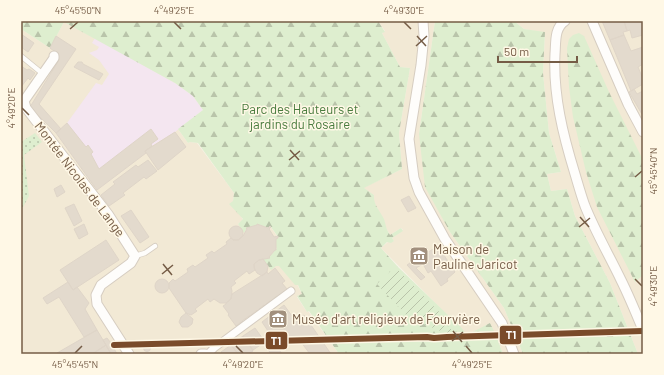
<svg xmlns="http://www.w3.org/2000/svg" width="664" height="375" font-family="Barlow,sans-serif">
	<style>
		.residential { fill: #f2e9d5 }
		.education { fill: #f4e6f0 }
		.forest { fill: url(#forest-firs) }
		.park { fill: url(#park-dots) }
		.garden { fill: url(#garden-furrows) }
		.building { fill: #e3dacd; stroke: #dfd5c8 }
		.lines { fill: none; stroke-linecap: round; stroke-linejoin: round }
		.service-casing { stroke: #d6cdc1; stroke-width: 6 }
		.pedestrian-casing { stroke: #d6cdc1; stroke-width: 9 }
		.minor-casing { stroke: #d6cdc1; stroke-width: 11 }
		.service { stroke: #fefdfb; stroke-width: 4.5 }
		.pedestrian { stroke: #fefdfb; stroke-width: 7 }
		.minor { stroke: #fefdfb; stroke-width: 9 }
		.tram-1-casing { stroke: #fff8e6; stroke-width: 9 }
		.tram-1 { stroke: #7a4b2a; stroke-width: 6 }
		.ticks { fill: none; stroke: #755c46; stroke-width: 1.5 }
		.labels { text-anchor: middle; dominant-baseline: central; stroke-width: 3; stroke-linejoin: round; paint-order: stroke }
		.park-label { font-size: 13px; fill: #487b3d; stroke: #fff8e6 }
		.street-label { font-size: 13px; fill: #755c46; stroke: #fff8e6 }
		.poi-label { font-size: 13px; fill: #755c46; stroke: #fff8e6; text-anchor: start }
		.line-badge { stroke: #fff8e6; stroke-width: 1.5 }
		.badge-label { font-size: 11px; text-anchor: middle; font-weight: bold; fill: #fff }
		.neatline { fill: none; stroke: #755c46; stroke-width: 1.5 }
		.ticks-label { font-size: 10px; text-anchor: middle; fill: #755c46 }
	</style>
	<defs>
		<pattern id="forest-firs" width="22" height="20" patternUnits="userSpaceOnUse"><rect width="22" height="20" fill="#deeecf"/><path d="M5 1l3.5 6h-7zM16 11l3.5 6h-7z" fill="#b9c4aa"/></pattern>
		<pattern id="park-dots" width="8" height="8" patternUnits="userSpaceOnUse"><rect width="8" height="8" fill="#deeecf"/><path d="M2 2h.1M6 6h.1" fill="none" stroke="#b9c4aa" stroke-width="1.8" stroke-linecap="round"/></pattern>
		<pattern id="garden-furrows" width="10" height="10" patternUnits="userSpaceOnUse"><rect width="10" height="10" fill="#deeecf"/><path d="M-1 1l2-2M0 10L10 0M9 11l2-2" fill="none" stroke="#b9c4aa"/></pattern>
	</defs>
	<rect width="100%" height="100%" fill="#f6f2e6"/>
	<path class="residential" d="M378,21H435L419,134L450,232L504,308L523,354H503L496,335H467L381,248L388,242L394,241L392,238L403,230L401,228L390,235L386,228L384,221L373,200L374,195L363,188L402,169L399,133L410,68L400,67L382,33L385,31Z
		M514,21H643V354H638L610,283L575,216L567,189L551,191L547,174L561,172L549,133L543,73L545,33L524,29Z
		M64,22L102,42L175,83L178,129L188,143L190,142L197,143L234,193L233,201L243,220L238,224L240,227L246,228L260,224L268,228L270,226L271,227L278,238L277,248L270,257V258L264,259L277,266L279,265L297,284L302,294L297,297L307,312L308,311L339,354H21V29L50,48Z"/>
	<path class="education" d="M95,38L175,83L193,96L203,110L175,132L152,146L145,151L146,153L97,190L56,133L67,123L96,83L102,85L109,74L99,60L89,53L97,50L99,47L92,43Z"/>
	<path class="forest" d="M21,21H378L385,32L382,33L400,67L410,68L399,133L402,169L364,188L374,195C373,204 380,211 384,219C386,225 386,229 390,235L401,228L403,231L392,238L394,241L391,243L387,242L381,248L398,267L449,316L451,315L452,316L467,335L490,323L496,335L503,354H339L309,311L307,312L297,296L302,294L298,285H295L279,266H276L271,270L263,259L270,258L269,257L277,248L275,247L276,239L278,237L271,227L270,226L268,228L257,224V225L249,228L248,227L244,233L238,224L243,219L229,204L233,201L234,193L198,143L190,142L188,143L178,129L203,110L193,96L175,83L64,22L50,48L21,29Z
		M435,21H514L524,29L545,32L543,73L549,133L561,172L547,174L551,191L567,189L575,216L610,283L638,354H523L504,308L450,232L425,187L419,134Z
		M579,33L584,36L609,92L643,160V174L641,176L643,181V275L635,282L597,207L586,172L573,117L569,87L567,48L569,39L573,35Z"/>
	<path class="park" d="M35,133L42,142L24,155L29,196L21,211V142Z"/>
	<path class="garden" d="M395,267L446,319L448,327L456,333L457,334L453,336L409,318L377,284Z"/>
	<path class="building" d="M602,21H624L627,31L623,32L624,35L610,40Z
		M624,21H643V35L632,38L630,30L627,31Z
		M21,34L34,43L28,52L21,47Z
		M624,35L631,51L643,47V64L638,67L643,79V84L631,91L610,40Z
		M56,36L76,49L39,104L61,129L56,133L30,107L59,60L58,54L50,48Z
		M78,62H82L83,64L103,74L99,80L74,67Z
		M21,66L27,70L29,69L35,73L30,80L28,78L21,87Z
		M634,89L637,94L643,91V116L629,92Z
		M67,123L86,147L88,145L93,152L91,154L99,169L151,129L158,139L151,144L152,146L145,151L146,153L97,190L56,133Z
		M175,132L186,147L158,170L145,151Z
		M148,160L157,171L146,179L144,177L123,193L125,195L109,206L101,195L115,184L113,182L136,165L138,167Z
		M61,185L65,192L57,197L54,189Z
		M409,196L416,208L408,212L401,200Z
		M74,204L82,221L74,226L65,208Z
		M131,210L149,237L140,243L121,216Z
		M84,224L88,234L79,239L74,229Z
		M257,224L268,228L270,226L271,227L269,229L274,237L278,236V238L276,239V250H275L269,257L270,258L259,260L254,264L255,270L249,274L247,271L234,281L236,283L231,287L232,291L231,299L226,303H220L214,299L210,302L208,299L195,309L197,311L191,315L186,313L169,288V283L173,279L175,281L188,272L187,269L193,265L195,267L208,258L206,255L212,251L214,253L227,244L226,242L231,238L233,240H238L243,236L247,229L246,228L257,225Z
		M229 233a7 7 0 1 1 14 0a7 7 0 1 1-14 0Z
		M106,240L119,260L73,290L60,270Z
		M438,246L455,272L447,279L448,281L441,286L431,271L428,273L423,264L416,268L425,277L421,280L407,265L416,259L413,256L419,252L422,256Z
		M263,259L268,266L267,272L262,276L257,273L254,268V264L259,260Z
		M275,268L285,281L282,283L287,289L278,297L277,296L272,300L273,301L271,302L270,301L266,304L267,306H265L264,305L259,309L260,310L258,312L257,310L251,315L252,316H249L242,321L243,322H241L236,326L228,315L229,314L223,306L226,304V303L231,299L232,294L267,272L268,274Z
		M155 286a7 7 0 1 1 14 0a7 7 0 1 1-14 0Z
		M68,282L73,290L77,287L89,303L85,309L97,330L84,337L59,297L47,304L43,298Z
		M284,305L295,320L304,315L331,354H310L298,338L279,350L282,354H271L264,343L272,337L262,322Z
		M186,313L193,319L192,324L188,327H182L179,322L181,317Z
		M255,328L265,342L253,350L243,336Z
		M97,330L106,345L92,354H58L57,353Z
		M243,336L253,351L248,354H238L231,345Z
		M107,338L111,343L117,354H111L103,340Z
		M143.5 348a3.5 3.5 0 1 1 7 0a3.5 3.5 0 1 1-7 0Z
		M106,345L111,354H92L94,353Z
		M231,345L238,354H223L221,352Z"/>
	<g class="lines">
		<g class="service-casing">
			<path id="service" d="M21,56L43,74
				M135,256L145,253L155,246"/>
		</g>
		<g class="pedestrian-casing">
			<path id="pedestrian" d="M208,354L214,348L291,291"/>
		</g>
		<g class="minor-casing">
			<path id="minor" d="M423,21L424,36L421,65L409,139L414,178L419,192L445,239L502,323L514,354
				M565,21C554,28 556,43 555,54C553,95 563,135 575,174C578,184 581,195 585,206C595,231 609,255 621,280C629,296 636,313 643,330
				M592,21L628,104L643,132
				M54,56V58L24,101L26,108L108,214L135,256L131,263L101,285L96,295L97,304L129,354
				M201,354H205"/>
		</g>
		<use href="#service" class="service"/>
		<use href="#pedestrian" class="pedestrian"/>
		<use href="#minor" class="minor"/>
		<g class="tram-1-casing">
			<path id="tram-1" d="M114,345L427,337L434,338L447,337L643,331"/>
		</g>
		<use href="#tram-1" class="tram-1"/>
	</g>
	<path class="ticks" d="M174,22L181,29M404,22L411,29M70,29L78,22M417,36L426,46M416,46L427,36M22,108L29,115M290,150L299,160M289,160L300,151M635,177L642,171M580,217L589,227M579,227L590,218M163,264L172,275M162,274L173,265M635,279L642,286M453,331L462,342M452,341L463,332M236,346L243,353M466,346L472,353M75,353L82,346"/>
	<defs>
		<g id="museum-square" transform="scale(1)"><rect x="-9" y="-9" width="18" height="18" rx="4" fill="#a2907e" stroke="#fff8e6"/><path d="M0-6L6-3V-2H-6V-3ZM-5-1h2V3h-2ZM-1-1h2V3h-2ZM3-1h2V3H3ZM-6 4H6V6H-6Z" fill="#fff"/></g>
	</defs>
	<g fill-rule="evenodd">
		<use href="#museum-square" x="419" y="256"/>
		<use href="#museum-square" x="278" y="319"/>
	</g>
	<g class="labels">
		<g class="park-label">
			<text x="300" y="109">Parc des Hauteurs et<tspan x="300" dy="15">jardins du Rosaire</tspan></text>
		</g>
		<g class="street-label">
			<text transform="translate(80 179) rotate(53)">Montée Nicolas de Lange</text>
		</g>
		<g class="poi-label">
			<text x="433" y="249">Maison de<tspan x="433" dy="15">Pauline Jaricot</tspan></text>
			<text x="292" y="319">Musée d'art religieux de Fourvière</text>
		</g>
	</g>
	<g class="line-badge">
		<rect x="499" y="325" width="23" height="20" rx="4" fill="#7a4b2a"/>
		<rect x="265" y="331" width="23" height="19" rx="4" fill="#7a4b2a"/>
	</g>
	<g class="badge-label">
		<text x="511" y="339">T1</text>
		<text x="276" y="345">T1</text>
	</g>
	<rect width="664" height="375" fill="none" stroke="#fff8e6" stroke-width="44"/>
	<path d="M498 56v6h79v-6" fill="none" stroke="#755c46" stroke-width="2"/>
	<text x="504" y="56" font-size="12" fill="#755c46" stroke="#fff8e6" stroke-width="3" paint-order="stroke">50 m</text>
	<rect x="22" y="22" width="620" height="331" class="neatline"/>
	<g class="ticks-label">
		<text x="78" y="14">45°45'50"N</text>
		<text x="174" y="14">4°49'25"E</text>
		<text x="404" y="14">4°49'30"E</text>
		<text transform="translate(11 108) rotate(-90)" y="4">4°49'20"E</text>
		<text transform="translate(653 171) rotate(-90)" y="4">45°45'40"N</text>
		<text transform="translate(653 286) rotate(-90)" y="4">4°49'30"E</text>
		<text x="75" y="368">45°45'45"N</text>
		<text x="243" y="368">4°49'20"E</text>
		<text x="472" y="368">4°49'25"E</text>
	</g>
</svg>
